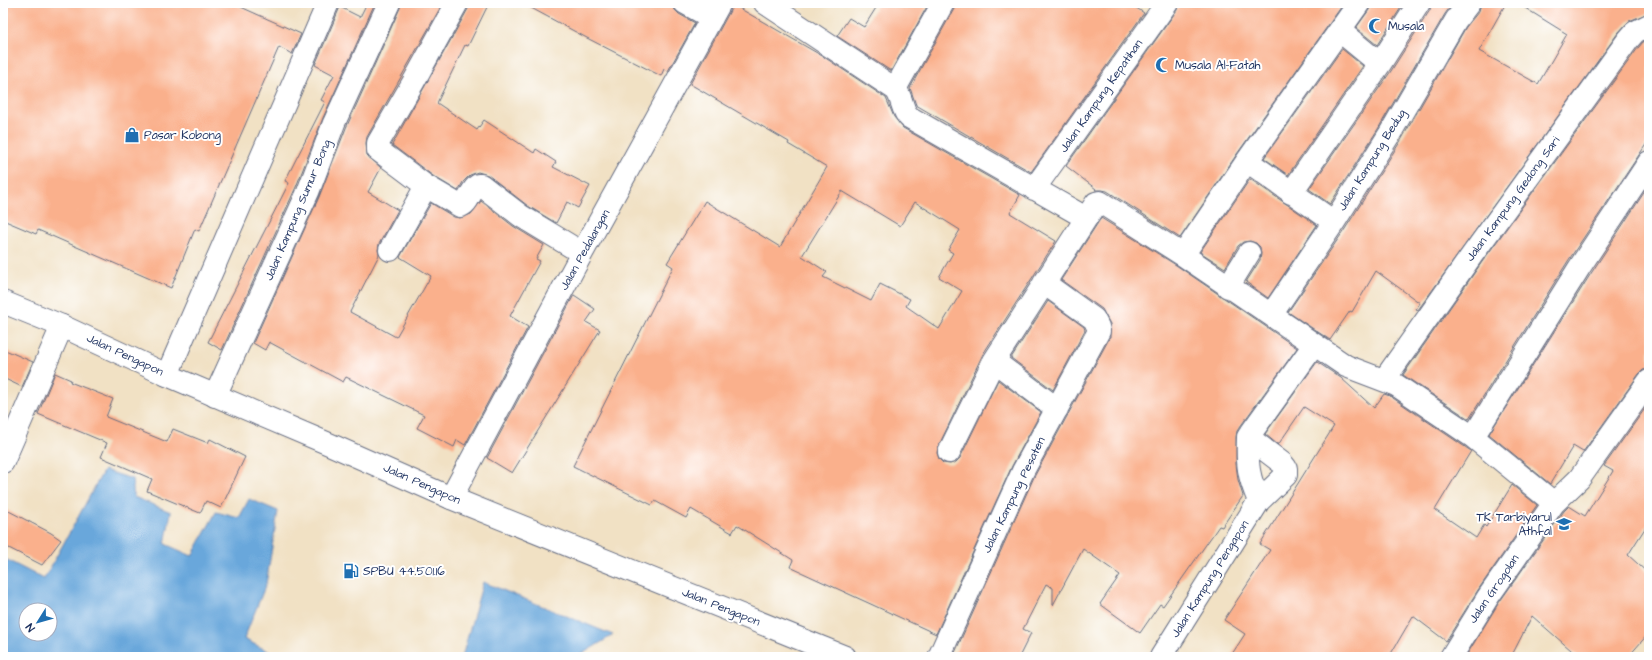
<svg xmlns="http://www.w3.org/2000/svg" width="1652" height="660" font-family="'Architects Daughter',sans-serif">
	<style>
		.water { fill: #69a7db; stroke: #426b9c; fill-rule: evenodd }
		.building { fill: #fab08c; fill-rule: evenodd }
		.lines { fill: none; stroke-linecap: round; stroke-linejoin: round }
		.minor-casing { stroke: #666d82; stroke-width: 24 }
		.trunk-casing { stroke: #666d82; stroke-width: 24 }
		.minor { stroke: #fff; stroke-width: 22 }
		.trunk { stroke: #fff; stroke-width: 22 }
		.labels { text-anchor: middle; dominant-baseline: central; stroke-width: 4; stroke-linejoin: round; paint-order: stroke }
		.poi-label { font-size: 12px; fill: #1b2f5e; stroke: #fff; text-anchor: start }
		.street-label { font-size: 12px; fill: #1b2f5e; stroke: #fff }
	</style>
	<rect width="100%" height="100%" fill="#fff"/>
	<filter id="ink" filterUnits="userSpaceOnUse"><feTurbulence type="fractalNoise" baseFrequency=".025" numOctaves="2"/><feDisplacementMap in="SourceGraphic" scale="8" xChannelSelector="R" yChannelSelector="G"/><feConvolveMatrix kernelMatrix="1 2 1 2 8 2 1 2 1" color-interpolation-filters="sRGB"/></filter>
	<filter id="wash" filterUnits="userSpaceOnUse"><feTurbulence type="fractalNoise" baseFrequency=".012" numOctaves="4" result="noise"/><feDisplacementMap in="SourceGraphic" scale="16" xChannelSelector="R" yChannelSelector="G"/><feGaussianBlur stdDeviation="0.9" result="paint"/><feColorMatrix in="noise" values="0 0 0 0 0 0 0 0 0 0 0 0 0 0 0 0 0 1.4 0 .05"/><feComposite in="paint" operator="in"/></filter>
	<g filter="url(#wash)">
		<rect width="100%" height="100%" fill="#f1e1c4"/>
		<path class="water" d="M104,470L132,479L134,497L171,512L165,544L192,556L216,512L239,518L249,499L278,511L266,584L244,639L280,657H3V558L44,579ZM26,610H50V634H26Z
			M483,582L613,635L577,657H462Z"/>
		<g id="blocks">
			<path class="building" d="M3,3H232L301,34L292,54L279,47L199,231L195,229L171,288L38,230L36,234L3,220Z
				M367,3H375L323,118L296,187L222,350L208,342L289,183L285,181L325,102L321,100L334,75L315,65L340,7L360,17Z
				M401,3H443L367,137L366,143L367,155L381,168L368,192L398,210L379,244L378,250L379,255L350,312L396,337L431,276L400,257L431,203L454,217L460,218L471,214L481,201L513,226L544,245L536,259L540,261L510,316L528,327L465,445L457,440L454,447L417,428L424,415L346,377L343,382L269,342L265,350L253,343L319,197L346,128L400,8Z
				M469,3H489L468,46L465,45L437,103L477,130L484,120L534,153L536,149L556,162L553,167L590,186L578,208L567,202L556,223L528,206L488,175L478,172L470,175L463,182L458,191L433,176L392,145L468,9Z
				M522,3H673L674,9L679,14L695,23L668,71L664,69L661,76L585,37Z
				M879,3H929L891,71L837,36L849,18L864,27Z
				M955,3H1129L1144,13L1031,172L916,105L910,88L954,9Z
				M1179,3H1344L1237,154L1180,238L1107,191L1102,190H1095L1096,189L1066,166L1177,10Z
				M1371,3H1404L1377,45L1356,28L1369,10Z
				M1431,3H1453L1445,14L1378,129L1330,204L1309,189L1391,71L1430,10Z
				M1481,3H1506L1479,51L1538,84L1567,34L1517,3H1649V13L1629,21L1618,33L1418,310L1416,309L1420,303L1376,271L1352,312L1350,311L1330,340L1288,312L1345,229L1400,142L1466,27L1479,11Z
				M732,4L824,57L886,98L894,117L903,128L1020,195L1010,213L1056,241L983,354L938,447L937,453L939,459L943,463L950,464L956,462L960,458L998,380L1041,412L1012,466L936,634L790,567L793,560L737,525L732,533L691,509L686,518L655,501L652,505L573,466L673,267L667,263L705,201L780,247L827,167L788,144L789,142L690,84L731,9ZM842,191L900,226L915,202L960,230L948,250L953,253L939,277L962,291L939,329L906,306L910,299L880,284L871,301L823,277L827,272L802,256Z
				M1649,39V140L1568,261L1469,419L1403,375L1482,262L1638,48L1643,42Z
				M1342,49L1363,66L1288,175L1264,158Z
				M1250,179L1317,225L1268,298L1246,282L1260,260L1261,254L1260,247L1256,243L1250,241L1243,242L1238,246L1225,268L1200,252Z
				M1649,185V369L1643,370L1639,374L1583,452L1573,446L1550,484L1489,434L1590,275Z
				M1101,218L1176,265L1297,348L1237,431L1236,437V464L1238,480L1243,496L1222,527L1219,526L1163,606L1160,604L1140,633L1100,604L1120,575L1083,549L1053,605V588L1046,584L1023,629L1031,633L1019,657H953L1034,477L1110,337V324L1102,309L1061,280Z
				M574,295L595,309L586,322L600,330L512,473L487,458Z
				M1048,301L1084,327L1085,330L1053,390L1011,358Z
				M3,349L33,362L22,387L3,378Z
				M1317,362L1341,378L1374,408L1384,394L1390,396L1471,451L1435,510L1476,538L1484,525L1486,527L1512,485L1537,505L1478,590L1446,641L1413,616L1389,657H1230L1245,634L1224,620L1270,550L1260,544L1334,426L1304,407L1278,445L1265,434Z
				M55,373L71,380L70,382L113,399L106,417L167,442L173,429L208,443L210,439L245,457L221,508L206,501L200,513L147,491L152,479L101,457L107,443L38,414Z
				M1649,403V522L1628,555L1649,574V633L1628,657H1579L1532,616L1511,657H1467L1466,656L1498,604L1564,511L1569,506L1585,516L1613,471L1604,466Z
				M3,508L51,533L61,540L42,565L3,545Z"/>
		</g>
	</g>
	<g filter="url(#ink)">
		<use href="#blocks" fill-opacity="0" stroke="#666d82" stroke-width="1"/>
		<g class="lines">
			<g class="minor-casing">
				<path id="minor" d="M457,3L414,81L378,143V150L426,186L460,206C469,204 470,190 478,185H481L521,216L582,253
					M685,3L712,18
					M765,3L895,89C903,97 901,110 909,117L1086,218
					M1340,31L1380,64
					M895,89L943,3
					M1247,161L1334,222
					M1034,189L1167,3
					M1291,193L1380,64L1419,3
					M390,250L426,186
					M1183,255L1247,161L1359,3
					M1228,287L1249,253
					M1271,315L1334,222L1389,135L1456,20L1469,3
					M994,361L1057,409
					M167,375L328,3
					M1384,380L1472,255L1628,40L1635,32L1649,25
					M215,396L308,192L334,123L389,3
					M1248,437L1314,345
					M1248,437C1247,465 1248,476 1259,501
					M1473,437L1579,268L1649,162
					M949,452L994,361L1096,203L1100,202L1183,255L1346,366L1396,385L1473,437L1554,503
					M3,462L62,326
					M451,498L582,253L720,3
					M939,657L1023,471L1099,331L1098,327L1094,319L1044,283
					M1161,657L1259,501L1286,475V468L1282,463L1248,437
					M1451,657L1488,597L1554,503L1579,479L1649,381"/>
			</g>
			<g class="trunk-casing">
				<path id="trunk" d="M3,302L62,326L167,375L329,444L451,498L845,657"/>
			</g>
			<use href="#minor" class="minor"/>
			<use href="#trunk" class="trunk"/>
		</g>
	</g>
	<defs>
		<g id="mosque-bare" transform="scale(1.2)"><path d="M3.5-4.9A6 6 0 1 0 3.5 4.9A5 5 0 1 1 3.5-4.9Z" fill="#1f6fb2" stroke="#fff" stroke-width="2.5" paint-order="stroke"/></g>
		<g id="shop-bare" transform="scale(1.2)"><path d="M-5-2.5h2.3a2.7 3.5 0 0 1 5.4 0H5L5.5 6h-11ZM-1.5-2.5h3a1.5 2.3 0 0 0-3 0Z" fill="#1f6fb2" stroke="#fff" stroke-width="2.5" paint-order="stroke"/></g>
		<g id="school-bare" transform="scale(1.2)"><path d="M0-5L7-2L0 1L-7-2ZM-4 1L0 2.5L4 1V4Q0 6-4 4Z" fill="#1f6fb2" stroke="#fff" stroke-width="2.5" paint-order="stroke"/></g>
		<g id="fuel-bare" transform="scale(1.2)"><path d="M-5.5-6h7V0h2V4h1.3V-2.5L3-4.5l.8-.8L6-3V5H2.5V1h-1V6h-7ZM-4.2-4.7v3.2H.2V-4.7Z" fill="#1f6fb2" stroke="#fff" stroke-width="2.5" paint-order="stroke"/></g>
	</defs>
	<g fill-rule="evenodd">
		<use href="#mosque-bare" x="1376" y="26"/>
		<use href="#mosque-bare" x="1163" y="65"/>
		<use href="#shop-bare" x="132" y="135"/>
		<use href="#school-bare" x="1564" y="524"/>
		<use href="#fuel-bare" x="351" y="571"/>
	</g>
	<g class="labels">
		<g class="poi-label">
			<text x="1388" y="26">Musala</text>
			<text x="1175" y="65">Musala Al-Fatah</text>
			<text x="144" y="135">Pasar Kobong</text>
			<text x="1552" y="517" text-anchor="end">TK Tarbiyarul<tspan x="1552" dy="14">Athfal</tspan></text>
			<text x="363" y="571">SPBU 44.501.16</text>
		</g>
		<g class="street-label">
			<text transform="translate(1101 96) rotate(-55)">Jalan Kampung Kepatihan</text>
			<text transform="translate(1372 160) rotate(-58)">Jalan Kampung Bedug</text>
			<text transform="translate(1513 199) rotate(-54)">Jalan Kampung Gedong Sari</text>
			<text transform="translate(298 210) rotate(-67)">Jalan Kampung Sumur Bong</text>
			<text transform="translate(585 250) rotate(-61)">Jalan Pedalangan</text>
			<text transform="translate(125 355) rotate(25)">Jalan Pengapon</text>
			<text transform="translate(422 484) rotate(24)">Jalan Pengapon</text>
			<text transform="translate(1014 495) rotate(-64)">Jalan Kampung Pesaten</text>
			<text transform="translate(1210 579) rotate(-58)">Jalan Kampung Pengapon</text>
			<text transform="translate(1494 589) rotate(-56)">Jalan Grogolan</text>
			<text transform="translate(721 607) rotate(22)">Jalan Pengapon</text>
		</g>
	</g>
	<rect width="1652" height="660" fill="none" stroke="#fff" stroke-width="16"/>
	<g transform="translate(38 622) rotate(233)"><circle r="19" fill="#ffffff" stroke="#a4acbf"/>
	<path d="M0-3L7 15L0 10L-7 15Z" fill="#1f6fb2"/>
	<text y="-6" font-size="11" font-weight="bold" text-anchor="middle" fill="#1b2f5e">N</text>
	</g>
</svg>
